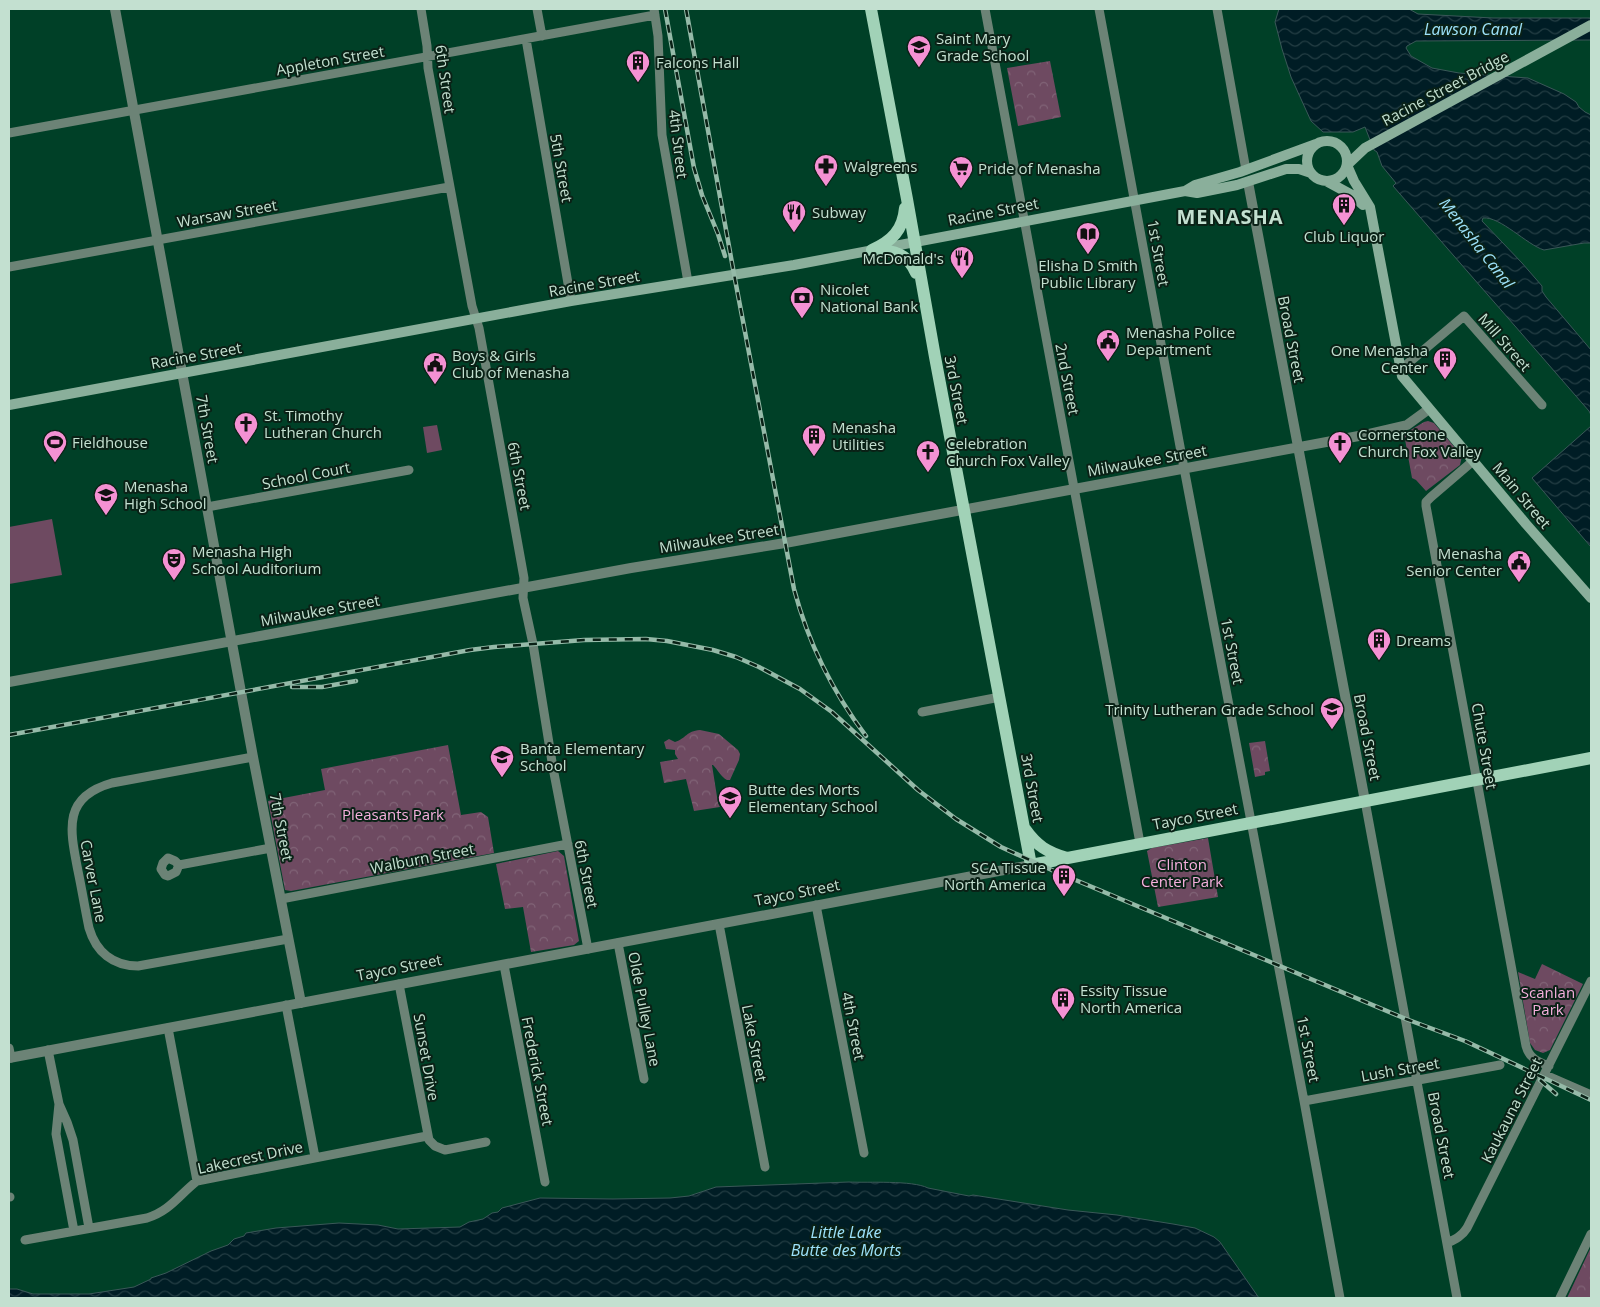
<svg xmlns="http://www.w3.org/2000/svg" width="1600" height="1307" font-family="'Open Sans',sans-serif">
	<style>
		.green { fill: #6e4a61 }
		.park { fill: url(#park-crowns) }
		.water { fill: url(#water-waves); stroke: #3a5858 }
		.lines { fill: none; stroke-linecap: round; stroke-linejoin: round }
		.minor { stroke: #6c8376; stroke-width: 9 }
		.tertiary { stroke: #6c8376; stroke-width: 10 }
		.secondary { stroke: #8aaf9b; stroke-width: 10 }
		.primary { stroke: #a1d2b7; stroke-width: 12 }
		.rail-casing { stroke: #95baa8; stroke-width: 4.5 }
		.rail { stroke: #0a2116; stroke-width: 2.5; stroke-dasharray: 8; stroke-linecap: butt }
		.labels { text-anchor: middle; dominant-baseline: central; stroke-width: 4; stroke-linejoin: round; paint-order: stroke }
		.poi-label { font-size: 15px; fill: #c3e0d0; stroke: #0a2116; text-anchor: start }
		.street-label { font-size: 15px; fill: #c3e0d0; stroke: #0a2116 }
		.park-label { font-size: 15px; fill: #f7b0de; stroke: #0a2116 }
		.water-label { font-size: 16px; font-style: italic; fill: #9de2fa; stroke: #0a2116 }
		.district-label { font-size: 20px; font-weight: bold; letter-spacing: 1px; fill: #c3e0d0; stroke: #0a2116 }
	</style>
	<defs>
		<pattern id="park-crowns" width="20" height="18" patternUnits="userSpaceOnUse" patternTransform="scale(1.25)"><rect width="20" height="18" fill="#6e4a61"/><path d="M2 6a3 3 0 1 1 6 0M12 15a3 3 0 1 1 6 0" fill="none" stroke="#816477"/></pattern>
		<pattern id="water-waves" width="16" height="10" patternUnits="userSpaceOnUse" patternTransform="scale(1.25)"><rect width="16" height="10" fill="#001d25"/><path d="M0 5q4-4 8 0t8 0" fill="none" stroke="#243e44"/></pattern>
	</defs>
	<rect width="100%" height="100%" fill="#004027"/>
	<path class="green" d="M437,425L442,450L427,453L423,427Z
		M52,519L62,575L9,584V527Z"/>
	<path class="park" d="M1050,61L1061,117L1018,126L1007,68Z
		M1428,421L1434,423L1462,456L1460,465L1426,491L1416,480L1412,478L1404,434L1424,422Z
		M700,730L719,734L738,750L740,754L739,760L730,780H727C721,777 718,770 713,765H712L718,803L720,807L694,811L686,779L664,783L660,762L678,759L675,754V750L666,749L664,742L669,739L675,742C687,738 686,731 700,730Z
		M1265,741L1270,771L1265,772V775L1255,777L1249,743Z
		M448,745L461,815L481,812L488,817L494,853L291,891L285,890L268,801L325,790L321,769Z
		M1208,838L1218,897L1158,907L1147,851L1152,848Z
		M558,851L564,856L579,941L574,945L531,952L523,907L505,909L496,864Z
		M1542,964L1583,984L1550,1050L1543,1053L1535,1050L1530,1043L1518,972L1535,979Z
		M1591,1247V1295L1590,1298H1567Z"/>
	<path class="water" d="M1279,9H1409L1418,14L1493,18H1591V40L1416,41L1407,46L1406,48L1411,56L1432,68L1459,73L1528,78L1564,94L1576,102L1579,107L1585,112L1591,115V243H1584L1544,250C1527,245 1500,216 1483,218L1482,221L1522,263L1542,286V291L1546,297L1591,350V415L1589,411L1393,186L1396,183L1382,166L1377,152L1374,150L1365,127L1353,132H1323L1311,121L1291,77L1282,49L1275,22Z
		M1591,426V547L1532,478Z
		M849,1182C868,1183 912,1180 928,1188L969,1196L973,1195L1068,1210L1117,1215L1173,1224L1195,1228L1214,1237L1220,1242L1259,1298H9V1289H17L33,1294H89L134,1287L151,1279V1278L166,1273L211,1251L228,1245L234,1239L244,1236L246,1233L276,1228L339,1223L378,1225L398,1229L460,1227L469,1222L483,1219L492,1213L498,1212L502,1208L540,1198L613,1199L670,1198L689,1196L716,1187Z"/>
	<g class="lines">
		<path class="minor" d="M421,9L427,46L428,68L472,306L479,328L524,578L523,598L533,644L553,768L588,949
			M537,9L542,36
			M654,9L658,36L662,135L688,282
			M985,9L1140,843
			M1099,9L1184,468L1304,1101L1340,1298
			M1217,9L1246,170
			M526,39L571,301
			M9,133L655,15
			M9,267L449,187
			M1400,370L1464,316L1542,405
			M1473,461L1431,497L1426,502V506L1526,1046C1529,1058 1538,1062 1549,1066
			M207,507L409,470
			M922,712L1000,697
			M253,757L112,783C62,797 70,830 78,871C82,890 85,909 89,928C96,952 113,966 138,966L288,939
			M1365,801L1457,1298
			M179,865L176,872L168,876L165,875L161,869L163,863L168,858L175,861L179,865L271,848
			M281,899L568,844
			M816,905L864,1153
			M719,924L765,1167
			M618,943L644,1079
			M504,965L545,1182
			M399,984L429,1140L435,1146L445,1150L486,1142
			M286,1005L315,1157
			M168,1028L197,1181
			M9,1048L11,1058
			M48,1050L59,1104L67,1122L73,1140L89,1228
			M1545,1075L1591,1095
			M1304,1101L1500,1065
			M59,1104L56,1134L74,1231
			M9,1197H10
			M25,1240L147,1218C170,1211 179,1195 197,1181L427,1136
			M1447,1243C1456,1239 1462,1236 1467,1228L1591,981
			M1560,1298L1591,1234"/>
		<path class="tertiary" d="M115,9L253,757L301,1003
			M1248,182L1365,801
			M9,682L631,568L785,543L1364,435L1407,425L1429,409
			M9,1058L1031,865"/>
		<path class="secondary" d="M1591,25L1365,148L1347,165L1354,181L1370,207L1402,376L1526,524L1591,598
			M1307 161a20 20 0 1 1 40 0a20 20 0 1 1-40 0Z
			M1328,182L1352,195L1363,205
			M1185,191L1197,193L1237,185L1286,169H1299L1311,173
			M9,405L571,301L794,265L1185,191L1195,185L1240,172L1316,144"/>
		<path class="primary" d="M871,9L907,199L935,357L1031,865L1591,758
			M872,250C892,241 903,230 905,208
			M874,250C894,250 908,254 916,273
			M1025,829C1037,846 1047,852 1067,858"/>
		<g class="rail-casing">
			<path id="rail" d="M665,9L694,168L702,195L718,234L725,256
				M686,9L734,274L794,589C808,642 832,691 866,736
				M292,687H322L356,681
				M9,735L470,650L494,647L584,640L646,639L667,641L713,650L736,657L759,667L800,689L832,712L918,790L956,819L1001,847L1054,871L1406,1019L1465,1041L1591,1100
				M1540,1080L1556,1094"/>
		</g>
		<use href="#rail" class="rail"/>
	</g>
	<defs>
		<g id="school-pin" transform="scale(1.25)"><path d="M0 17L-7.5 6A9.5 9.5 0 1 1 7.5 6Z" fill="#f491d3" stroke="#0a2116"/><path d="M0-5L7-2L0 1L-7-2ZM-4 1L0 2.5L4 1V4Q0 6-4 4Z" fill="#111"/></g>
		<g id="building-pin" transform="scale(1.25)"><path d="M0 17L-7.5 6A9.5 9.5 0 1 1 7.5 6Z" fill="#f491d3" stroke="#0a2116"/><path d="M-4-6H4V6H1V3H-1V6H-4ZM-2.5-4.3h1.7v1.8h-1.7ZM.8-4.3h1.7v1.8H.8ZM-2.5-1h1.7V.8h-1.7ZM.8-1h1.7V.8H.8Z" fill="#111"/></g>
		<g id="pharmacy-pin" transform="scale(1.25)"><path d="M0 17L-7.5 6A9.5 9.5 0 1 1 7.5 6Z" fill="#f491d3" stroke="#0a2116"/><path d="M-2-6h4v4h4v4h-4v4h-4v-4h-4v-4h4Z" fill="#111"/></g>
		<g id="supermarket-pin" transform="scale(1.25)"><path d="M0 17L-7.5 6A9.5 9.5 0 1 1 7.5 6Z" fill="#f491d3" stroke="#0a2116"/><path d="M-6-5.5h2.5l.6 2H6L4.5 2H-2.5L-4.4-4H-6ZM-1.5 3.2a1.3 1.3 0 1 0 .1 0ZM3 3.2a1.3 1.3 0 1 0 .1 0Z" fill="#111"/></g>
		<g id="restaurant-pin" transform="scale(1.25)"><path d="M0 17L-7.5 6A9.5 9.5 0 1 1 7.5 6Z" fill="#f491d3" stroke="#0a2116"/><path d="M-5-6h1v4h1v-4h1v4h1v-4h1v5L-1.5 .5V6h-2V.5L-5-1ZM5-6V6H3V1.5H1.5Q1.5-4 5-6Z" fill="#111"/></g>
		<g id="library-pin" transform="scale(1.25)"><path d="M0 17L-7.5 6A9.5 9.5 0 1 1 7.5 6Z" fill="#f491d3" stroke="#0a2116"/><path d="M-6-4Q-3-5.5-.7-3.5V5Q-3 3-6 4ZM6-4Q3-5.5 .7-3.5V5Q3 3 6 4Z" fill="#111"/></g>
		<g id="bank-pin" transform="scale(1.25)"><path d="M0 17L-7.5 6A9.5 9.5 0 1 1 7.5 6Z" fill="#f491d3" stroke="#0a2116"/><path d="M-6-4H6V4H-6ZM0-2.3a2.3 2.3 0 1 0 0 4.6a2.3 2.3 0 1 0 0-4.6Z" fill="#111"/></g>
		<g id="civic-pin" transform="scale(1.25)"><path d="M0 17L-7.5 6A9.5 9.5 0 1 1 7.5 6Z" fill="#f491d3" stroke="#0a2116"/><path d="M-.6-6.5H3V-4.5H.6V-3L4-1V1h2V6H-6V1h2V-1L-.6-3ZM-1.2 2.5V6h2.4V2.5Z" fill="#111"/></g>
		<g id="church-pin" transform="scale(1.25)"><path d="M0 17L-7.5 6A9.5 9.5 0 1 1 7.5 6Z" fill="#f491d3" stroke="#0a2116"/><path d="M-1.2-6h2.4v3.5h3.3v2.4h-3.3V6h-2.4V-.1h-3.3v-2.4h3.3Z" fill="#111"/></g>
		<g id="stadium-pin" transform="scale(1.25)"><path d="M0 17L-7.5 6A9.5 9.5 0 1 1 7.5 6Z" fill="#f491d3" stroke="#0a2116"/><path d="M0-5a6.5 5 0 1 0 0 10a6.5 5 0 1 0 0-10ZM-3.5-1.8h7v3.6h-7Z" fill="#111"/></g>
		<g id="theatre-pin" transform="scale(1.25)"><path d="M0 17L-7.5 6A9.5 9.5 0 1 1 7.5 6Z" fill="#f491d3" stroke="#0a2116"/><path d="M-5-5.5Q0-4 5-5.5V0Q5 5 0 6Q-5 5-5 0ZM-3.3-2.5H-1v1.5H-3.3ZM1-2.5H3.3v1.5H1ZM-2.8 1Q0 5.5 2.8 1Z" fill="#111"/></g>
	</defs>
	<g fill-rule="evenodd">
		<use href="#school-pin" x="919" y="47"/>
		<use href="#building-pin" x="638" y="62"/>
		<use href="#pharmacy-pin" x="826" y="166"/>
		<use href="#supermarket-pin" x="961" y="168"/>
		<use href="#building-pin" x="1344" y="205"/>
		<use href="#restaurant-pin" x="794" y="212"/>
		<use href="#library-pin" x="1088" y="234"/>
		<use href="#restaurant-pin" x="962" y="258"/>
		<use href="#bank-pin" x="802" y="298"/>
		<use href="#civic-pin" x="1108" y="341"/>
		<use href="#building-pin" x="1445" y="359"/>
		<use href="#civic-pin" x="435" y="364"/>
		<use href="#church-pin" x="246" y="424"/>
		<use href="#building-pin" x="814" y="436"/>
		<use href="#stadium-pin" x="55" y="442"/>
		<use href="#church-pin" x="1340" y="443"/>
		<use href="#church-pin" x="928" y="452"/>
		<use href="#school-pin" x="106" y="495"/>
		<use href="#theatre-pin" x="174" y="560"/>
		<use href="#civic-pin" x="1519" y="562"/>
		<use href="#building-pin" x="1379" y="640"/>
		<use href="#school-pin" x="1332" y="709"/>
		<use href="#school-pin" x="502" y="757"/>
		<use href="#school-pin" x="730" y="798"/>
		<use href="#building-pin" x="1064" y="876"/>
		<use href="#building-pin" x="1063" y="999"/>
	</g>
	<g class="labels">
		<g class="poi-label">
			<text x="936" y="38">Saint Mary<tspan x="936" dy="17">Grade School</tspan></text>
			<text x="656" y="62">Falcons Hall</text>
			<text x="844" y="166">Walgreens</text>
			<text x="978" y="168">Pride of Menasha</text>
			<text x="812" y="212">Subway</text>
			<text x="1344" y="236" text-anchor="middle">Club Liquor</text>
			<text x="944" y="258" text-anchor="end">McDonald's</text>
			<text x="1088" y="265" text-anchor="middle">Elisha D Smith<tspan x="1088" dy="17">Public Library</tspan></text>
			<text x="820" y="289">Nicolet<tspan x="820" dy="17">National Bank</tspan></text>
			<text x="1126" y="332">Menasha Police<tspan x="1126" dy="17">Department</tspan></text>
			<text x="1428" y="350" text-anchor="end">One Menasha<tspan x="1428" dy="17">Center</tspan></text>
			<text x="452" y="355">Boys &amp; Girls<tspan x="452" dy="17">Club of Menasha</tspan></text>
			<text x="264" y="415">St. Timothy<tspan x="264" dy="17">Lutheran Church</tspan></text>
			<text x="832" y="427">Menasha<tspan x="832" dy="17">Utilities</tspan></text>
			<text x="1358" y="434">Cornerstone<tspan x="1358" dy="17">Church Fox Valley</tspan></text>
			<text x="72" y="442">Fieldhouse</text>
			<text x="946" y="443">Celebration<tspan x="946" dy="17">Church Fox Valley</tspan></text>
			<text x="124" y="486">Menasha<tspan x="124" dy="17">High School</tspan></text>
			<text x="192" y="551">Menasha High<tspan x="192" dy="17">School Auditorium</tspan></text>
			<text x="1502" y="553" text-anchor="end">Menasha<tspan x="1502" dy="17">Senior Center</tspan></text>
			<text x="1396" y="640">Dreams</text>
			<text x="1314" y="709" text-anchor="end">Trinity Lutheran Grade School</text>
			<text x="520" y="748">Banta Elementary<tspan x="520" dy="17">School</tspan></text>
			<text x="748" y="789">Butte des Morts<tspan x="748" dy="17">Elementary School</tspan></text>
			<text x="1046" y="867" text-anchor="end">SCA Tissue<tspan x="1046" dy="17">North America</tspan></text>
			<text x="1080" y="990">Essity Tissue<tspan x="1080" dy="17">North America</tspan></text>
		</g>
		<g class="street-label">
			<text transform="translate(330 60) rotate(-10)">Appleton Street</text>
			<text transform="translate(446 79) rotate(82)">6th Street</text>
			<text transform="translate(1445 88) rotate(-28)">Racine Street Bridge</text>
			<text transform="translate(679 144) rotate(83)">4th Street</text>
			<text transform="translate(562 168) rotate(80)">5th Street</text>
			<text transform="translate(993 211) rotate(-11)">Racine Street</text>
			<text transform="translate(227 213) rotate(-10)">Warsaw Street</text>
			<text transform="translate(1159 253) rotate(80)">1st Street</text>
			<text transform="translate(594 283) rotate(-10)">Racine Street</text>
			<text transform="translate(1292 339) rotate(79)">Broad Street</text>
			<text transform="translate(1505 342) rotate(49)">Mill Street</text>
			<text transform="translate(196 355) rotate(-10)">Racine Street</text>
			<text transform="translate(1068 379) rotate(79)">2nd Street</text>
			<text transform="translate(957 390) rotate(79)">3rd Street</text>
			<text transform="translate(208 429) rotate(80)">7th Street</text>
			<text transform="translate(1147 460) rotate(-10)">Milwaukee Street</text>
			<text transform="translate(306 475) rotate(-11)">School Court</text>
			<text transform="translate(520 476) rotate(79)">6th Street</text>
			<text transform="translate(1522 495) rotate(50)">Main Street</text>
			<text transform="translate(719 538) rotate(-9)">Milwaukee Street</text>
			<text transform="translate(320 610) rotate(-10)">Milwaukee Street</text>
			<text transform="translate(1233 651) rotate(79)">1st Street</text>
			<text transform="translate(1368 737) rotate(79)">Broad Street</text>
			<text transform="translate(1485 746) rotate(80)">Chute Street</text>
			<text transform="translate(1033 788) rotate(80)">3rd Street</text>
			<text transform="translate(1195 816) rotate(-11)">Tayco Street</text>
			<text transform="translate(282 827) rotate(79)">7th Street</text>
			<text transform="translate(422 858) rotate(-11)">Walburn Street</text>
			<text transform="translate(587 874) rotate(79)">6th Street</text>
			<text transform="translate(94 881) rotate(79)">Carver Lane</text>
			<text transform="translate(797 892) rotate(-11)">Tayco Street</text>
			<text transform="translate(399 967) rotate(-11)">Tayco Street</text>
			<text transform="translate(645 1009) rotate(79)">Olde Pulley Lane</text>
			<text transform="translate(854 1026) rotate(79)">4th Street</text>
			<text transform="translate(755 1043) rotate(79)">Lake Street</text>
			<text transform="translate(1309 1049) rotate(79)">1st Street</text>
			<text transform="translate(427 1057) rotate(80)">Sunset Drive</text>
			<text transform="translate(1400 1069) rotate(-10)">Lush Street</text>
			<text transform="translate(538 1071) rotate(79)">Frederick Street</text>
			<text transform="translate(1511 1110) rotate(-63)">Kaukauna Street</text>
			<text transform="translate(1442 1135) rotate(79)">Broad Street</text>
			<text transform="translate(250 1157) rotate(-12)">Lakecrest Drive</text>
		</g>
		<g class="park-label">
			<text x="393" y="814">Pleasants Park</text>
			<text x="1182" y="864">Clinton<tspan x="1182" dy="17">Center Park</tspan></text>
			<text x="1548" y="992">Scanlan<tspan x="1548" dy="17">Park</tspan></text>
		</g>
		<g class="water-label">
			<text x="1473" y="29">Lawson Canal</text>
			<text transform="translate(1477 243) rotate(52)">Menasha Canal</text>
			<text x="846" y="1232">Little Lake<tspan x="846" dy="18">Butte des Morts</tspan></text>
		</g>
		<g class="district-label">
			<text x="1230" y="216">MENASHA</text>
		</g>
	</g>
	<rect width="1600" height="1307" fill="none" stroke="#c3e0d0" stroke-width="20"/>
</svg>
